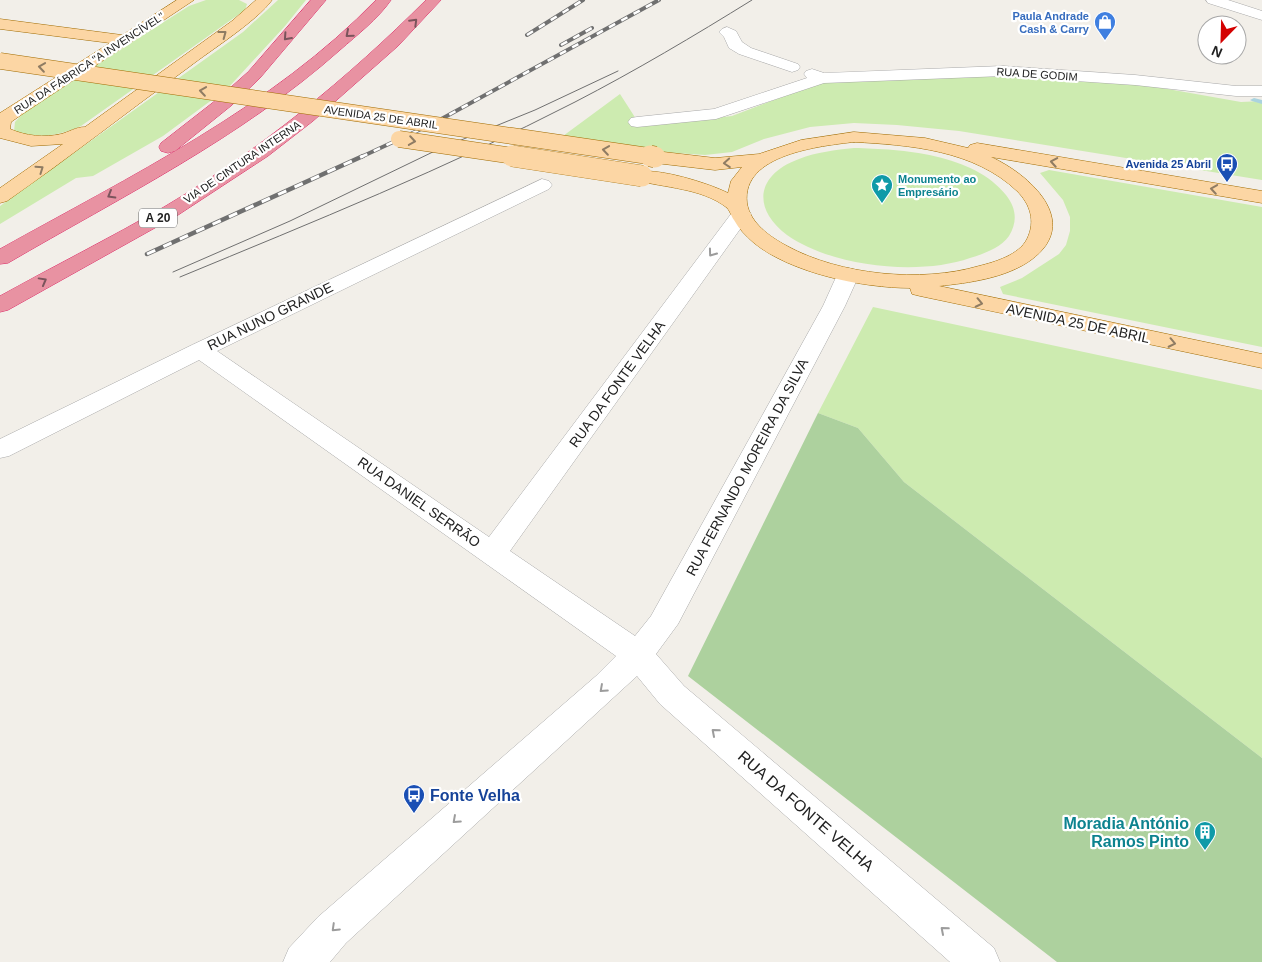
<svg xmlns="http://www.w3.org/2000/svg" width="1262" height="962" font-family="Helvetica,sans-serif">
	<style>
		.grass { fill: #cdebb0 }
		.forest { fill: #add19e }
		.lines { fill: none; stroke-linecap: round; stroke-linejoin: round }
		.stream { fill: #aad3df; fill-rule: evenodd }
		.minor-casing { stroke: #a9a9a9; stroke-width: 1 }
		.major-casing { stroke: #a06b00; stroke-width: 1 }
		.highway-casing { stroke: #dc2a67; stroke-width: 1 }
		.minor { fill: #fff; fill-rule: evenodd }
		.major { fill: #fcd6a4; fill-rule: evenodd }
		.highway { fill: #e892a2; fill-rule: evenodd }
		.tram { stroke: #707070; stroke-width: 1 }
		.rail-far1-casing { stroke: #707070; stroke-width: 4 }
		.rail-casing { stroke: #707070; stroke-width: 4.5 }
		.rail-far1 { stroke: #fff; stroke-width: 2.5; stroke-dasharray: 7; stroke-linecap: butt }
		.rail { stroke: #fff; stroke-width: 3; stroke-dasharray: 9; stroke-linecap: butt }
		.major-bridge-far1-casing { stroke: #a06b00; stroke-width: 17; stroke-linecap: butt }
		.major-bridge-casing { stroke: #a06b00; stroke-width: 22; stroke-linecap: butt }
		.major-bridge-far1 { stroke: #fcd6a4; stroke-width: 16 }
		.major-bridge { stroke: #fcd6a4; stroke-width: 21 }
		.oneway { stroke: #7b545c }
		.oneway2 { stroke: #8f7c63 }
		.oneway3 { stroke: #9c9c9c }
		.labels { text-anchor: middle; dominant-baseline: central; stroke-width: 4.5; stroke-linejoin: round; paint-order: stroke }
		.far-shop-label { font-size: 11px; font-weight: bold; fill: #366cbe; stroke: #fff; text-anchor: end }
		.far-street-label { font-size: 11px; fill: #222; stroke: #fff }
		.far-transit-label { font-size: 11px; font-weight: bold; fill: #164399; stroke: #fff; text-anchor: end }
		.far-culture-label { font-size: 11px; font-weight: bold; fill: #0d838f; stroke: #fff; text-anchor: start }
		.shield { fill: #fff; stroke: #646464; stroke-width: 1 }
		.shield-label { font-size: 12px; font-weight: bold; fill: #222 }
		.street-label { font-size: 14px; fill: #222; stroke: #fff }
		.near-transit-label { font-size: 16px; font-weight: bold; fill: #164399; stroke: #fff; text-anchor: start }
		.near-street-label { font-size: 16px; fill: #222; stroke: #fff }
		.near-culture-label { font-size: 16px; font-weight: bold; fill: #0d838f; stroke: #fff; text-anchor: end }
	</style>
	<rect width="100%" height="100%" fill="#f2efe9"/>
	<path class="grass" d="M206,0H239L247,4L245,10L81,126C58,136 38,139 14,131L15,122L27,109L189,6Z
		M278,0H306L285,26L228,88L163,136L93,176L76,178L0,224V206L243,32Z
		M1007,74L1145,85L1241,102L1262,101V180L959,131L897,125L854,123L810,127L764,139L732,152L705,155L661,152L563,136L620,94L638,122H680L732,116L823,81Z
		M854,148C902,149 974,154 1006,195C1016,208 1018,221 1009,236C1001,248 983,254 970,258C919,276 832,267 787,235C751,208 757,174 799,159C817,152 835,150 854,148Z
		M1049,170L1262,207V347L1003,294L1000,287L1022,278L1059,254L1066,245L1070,231V217L1063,200L1040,173Z
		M873,307L1262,390V758L904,482L858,428L818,413Z"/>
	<path class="forest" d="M818,413L858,428L904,482L1262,758V962H1057L688,676Z"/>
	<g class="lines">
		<path class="stream" d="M1254,98L1262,100V104L1252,101L1250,100Z"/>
		<g class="minor-casing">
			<path id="minor" d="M1206,0H1228L1262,11V20L1208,3Z
				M727,27L736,31L742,42L751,48L798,64L800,67L798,70L792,72L739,54L729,48L724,37L719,32L722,29Z
				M1003,66L1135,75L1236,86H1262V96H1236L1135,85L1003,76L824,83L716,119L637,127L631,126L628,122L631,118L637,117L714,109L807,78L804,74L806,71L812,69L824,73Z
				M542,179L549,181L552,185L549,189L217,351L489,537L734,210L741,208L748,210L751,214L748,218L510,551L635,636L651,616L823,306L837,275L840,270L848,268L856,270L859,275L845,306L678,624L656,654L684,686L994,948L1000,962H950L660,704L637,676L346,943L330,962H283L289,948L318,917L596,676L616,656L199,360L9,456L0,458V439L192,345Z"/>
		</g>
		<g class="major-casing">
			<path id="major" d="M177,0H194L21,115L11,122L10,129C26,136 44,138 61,134C69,132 76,127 85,127L232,21L256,0H272C257,21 211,50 189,67C128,111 69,158 7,201L0,203V188L63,144L31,146L0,138V113L110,43L0,29V19L122,35Z
				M854,132L925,138L968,148L970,145L977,143L1262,191V203L991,157C1029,174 1083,222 1031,260C1006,278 969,283 939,286L1262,354V368L920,296L912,294L910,288C863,288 791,273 754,243C746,236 739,229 734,220C731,216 730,210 726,207C701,188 665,188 635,180L632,176L635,172C657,167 708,183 728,193L731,181L742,167L715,170L655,163L648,161L646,157L648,153L655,151L715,158L759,154L801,140ZM854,142C910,145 974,150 1017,191C1030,204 1036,221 1027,239C1019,255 995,262 979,266C921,283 840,275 787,246C770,237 750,223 747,203C741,154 821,146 854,142Z"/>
		</g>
		<g class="highway-casing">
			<path id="highway" d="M311,0H326L260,78L232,105L175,151L168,153L161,151L159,147L161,143L220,97L248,72Z
				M376,0H391C378,19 357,35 340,50C241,138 121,197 8,263L0,264V249C129,177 273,107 376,0Z
				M426,0H441L398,46L313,121L268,156L178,215L8,310L0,312V296C54,266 110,238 164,207C260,150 347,79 426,0Z"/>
		</g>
		<use href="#minor" class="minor"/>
		<use href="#major" class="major"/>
		<use href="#highway" class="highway"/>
		<path class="tram" d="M173,272L290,221L439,149L535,110L618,71
			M180,277C313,222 447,168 575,102C635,71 694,36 752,0"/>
		<g class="rail-far1-casing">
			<path id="rail-far1" d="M527,35L583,0
				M561,45L592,28
				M361,157L434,123L659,0"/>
		</g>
		<g class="rail-casing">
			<path id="rail" d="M147,254L363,156"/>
		</g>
		<use href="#rail-far1" class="rail-far1"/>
		<use href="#rail" class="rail"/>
		<g class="major-bridge-far1-casing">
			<path id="major-bridge-far1" d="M0,61L655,157
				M399,139L520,157"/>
		</g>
		<g class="major-bridge-casing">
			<path id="major-bridge" d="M512,156L642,176
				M650,156L655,157"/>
		</g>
		<use href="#major-bridge-far1" class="major-bridge-far1"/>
		<use href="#major-bridge" class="major-bridge"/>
	</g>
	<defs><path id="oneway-chevron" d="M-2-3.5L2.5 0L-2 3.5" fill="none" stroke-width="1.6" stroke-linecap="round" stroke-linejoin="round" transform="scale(1.25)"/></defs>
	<g class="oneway">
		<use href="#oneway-chevron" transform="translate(414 22) rotate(-45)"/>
		<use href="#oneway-chevron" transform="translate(349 34) rotate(139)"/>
		<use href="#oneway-chevron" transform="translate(287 37) rotate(132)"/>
		<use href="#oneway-chevron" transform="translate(111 195) rotate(150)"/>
		<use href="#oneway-chevron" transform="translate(43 281) rotate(-29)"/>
	</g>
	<g class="oneway2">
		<use href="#oneway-chevron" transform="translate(223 34) rotate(-37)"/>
		<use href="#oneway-chevron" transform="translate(42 67) rotate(-172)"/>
		<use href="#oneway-chevron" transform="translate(203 91) rotate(-172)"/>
		<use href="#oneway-chevron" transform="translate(412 141) rotate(9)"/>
		<use href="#oneway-chevron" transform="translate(606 150) rotate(-172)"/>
		<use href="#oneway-chevron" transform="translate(1054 162) rotate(-170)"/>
		<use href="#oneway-chevron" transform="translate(727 163) rotate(176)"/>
		<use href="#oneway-chevron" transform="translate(40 169) rotate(-35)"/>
		<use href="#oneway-chevron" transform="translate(1214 189) rotate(-171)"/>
		<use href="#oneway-chevron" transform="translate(979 303) rotate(12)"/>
		<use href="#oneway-chevron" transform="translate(1172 343) rotate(12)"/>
	</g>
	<g class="oneway3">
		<use href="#oneway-chevron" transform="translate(712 253) rotate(126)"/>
		<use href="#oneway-chevron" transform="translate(603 689) rotate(138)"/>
		<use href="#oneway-chevron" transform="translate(715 732) rotate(-139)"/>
		<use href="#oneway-chevron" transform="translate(456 820) rotate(138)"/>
		<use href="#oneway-chevron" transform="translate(335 928) rotate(136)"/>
		<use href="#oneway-chevron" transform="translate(944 930) rotate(-139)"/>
	</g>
	<defs>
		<g id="shop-pin" transform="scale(1.125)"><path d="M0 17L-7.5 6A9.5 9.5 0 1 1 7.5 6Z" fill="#3f7fe0" stroke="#fff"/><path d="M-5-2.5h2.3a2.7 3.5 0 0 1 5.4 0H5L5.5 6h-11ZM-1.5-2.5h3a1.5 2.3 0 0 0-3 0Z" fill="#fff"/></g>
		<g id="bus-pin" transform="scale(1.125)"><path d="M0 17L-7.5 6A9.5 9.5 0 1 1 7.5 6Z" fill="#1a4fb4" stroke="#fff"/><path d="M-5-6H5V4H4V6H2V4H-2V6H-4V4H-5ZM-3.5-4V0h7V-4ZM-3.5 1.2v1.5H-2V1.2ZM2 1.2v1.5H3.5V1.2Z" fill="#fff"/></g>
		<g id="sight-pin" transform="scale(1.125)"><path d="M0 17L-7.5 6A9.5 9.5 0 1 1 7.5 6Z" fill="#0f9aa8" stroke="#fff"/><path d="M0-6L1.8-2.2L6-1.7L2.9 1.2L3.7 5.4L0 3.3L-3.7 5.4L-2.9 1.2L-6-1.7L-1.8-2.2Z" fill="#fff"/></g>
		<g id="building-pin" transform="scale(1.125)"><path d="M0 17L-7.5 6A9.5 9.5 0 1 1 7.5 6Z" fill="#0f9aa8" stroke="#fff"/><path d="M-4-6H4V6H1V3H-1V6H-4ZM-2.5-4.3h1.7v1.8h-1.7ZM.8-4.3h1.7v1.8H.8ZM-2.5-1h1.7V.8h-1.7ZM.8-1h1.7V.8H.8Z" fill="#fff"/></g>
	</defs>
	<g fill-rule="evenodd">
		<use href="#shop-pin" x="1105" y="22"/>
		<use href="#bus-pin" x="1227" y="164"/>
		<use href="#sight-pin" x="882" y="185"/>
		<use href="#bus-pin" x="414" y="795"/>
		<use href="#building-pin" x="1205" y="832"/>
	</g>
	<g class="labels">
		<g class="far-shop-label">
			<text x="1089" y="16">Paula Andrade<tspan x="1089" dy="13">Cash &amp; Carry</tspan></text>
		</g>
		<g class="far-street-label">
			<text transform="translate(89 63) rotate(-33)">RUA DA FÁBRICA "A INVENCÍVEL"</text>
			<text transform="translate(1037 74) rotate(4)">RUA DE GODIM</text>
			<text transform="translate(381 117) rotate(8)">AVENIDA 25 DE ABRIL</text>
			<text transform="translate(242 162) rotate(-34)">VIA DE CINTURA INTERNA</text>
		</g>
		<g class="far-transit-label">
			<text x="1211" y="164">Avenida 25 Abril</text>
		</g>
		<g class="far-culture-label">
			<text x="898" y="179">Monumento ao<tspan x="898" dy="13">Empresário</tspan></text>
		</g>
		<rect class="shield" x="139" y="208.5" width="38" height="19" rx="4"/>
		<g class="shield-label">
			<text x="158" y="218">A 20</text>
		</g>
		<g class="street-label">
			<text transform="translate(270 316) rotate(-26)">RUA NUNO GRANDE</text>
			<text transform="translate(1078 323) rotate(12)">AVENIDA 25 DE ABRIL</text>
			<text transform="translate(617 384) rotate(-54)">RUA DA FONTE VELHA</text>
			<text transform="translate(747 467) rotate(-62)">RUA FERNANDO MOREIRA DA SILVA</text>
			<text transform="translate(419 502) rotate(35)">RUA DANIEL SERRÃO</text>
		</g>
		<g class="near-transit-label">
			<text x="430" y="795">Fonte Velha</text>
		</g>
		<g class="near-street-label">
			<text transform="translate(806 811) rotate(41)">RUA DA FONTE VELHA</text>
		</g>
		<g class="near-culture-label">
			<text x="1189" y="823">Moradia António<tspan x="1189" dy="18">Ramos Pinto</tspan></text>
		</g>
	</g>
	<g transform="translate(1222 40) rotate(203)"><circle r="24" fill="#ffffff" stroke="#a7a7a7"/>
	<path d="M0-4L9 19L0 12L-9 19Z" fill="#d40000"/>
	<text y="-8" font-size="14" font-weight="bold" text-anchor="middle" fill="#222222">N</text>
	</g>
</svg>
